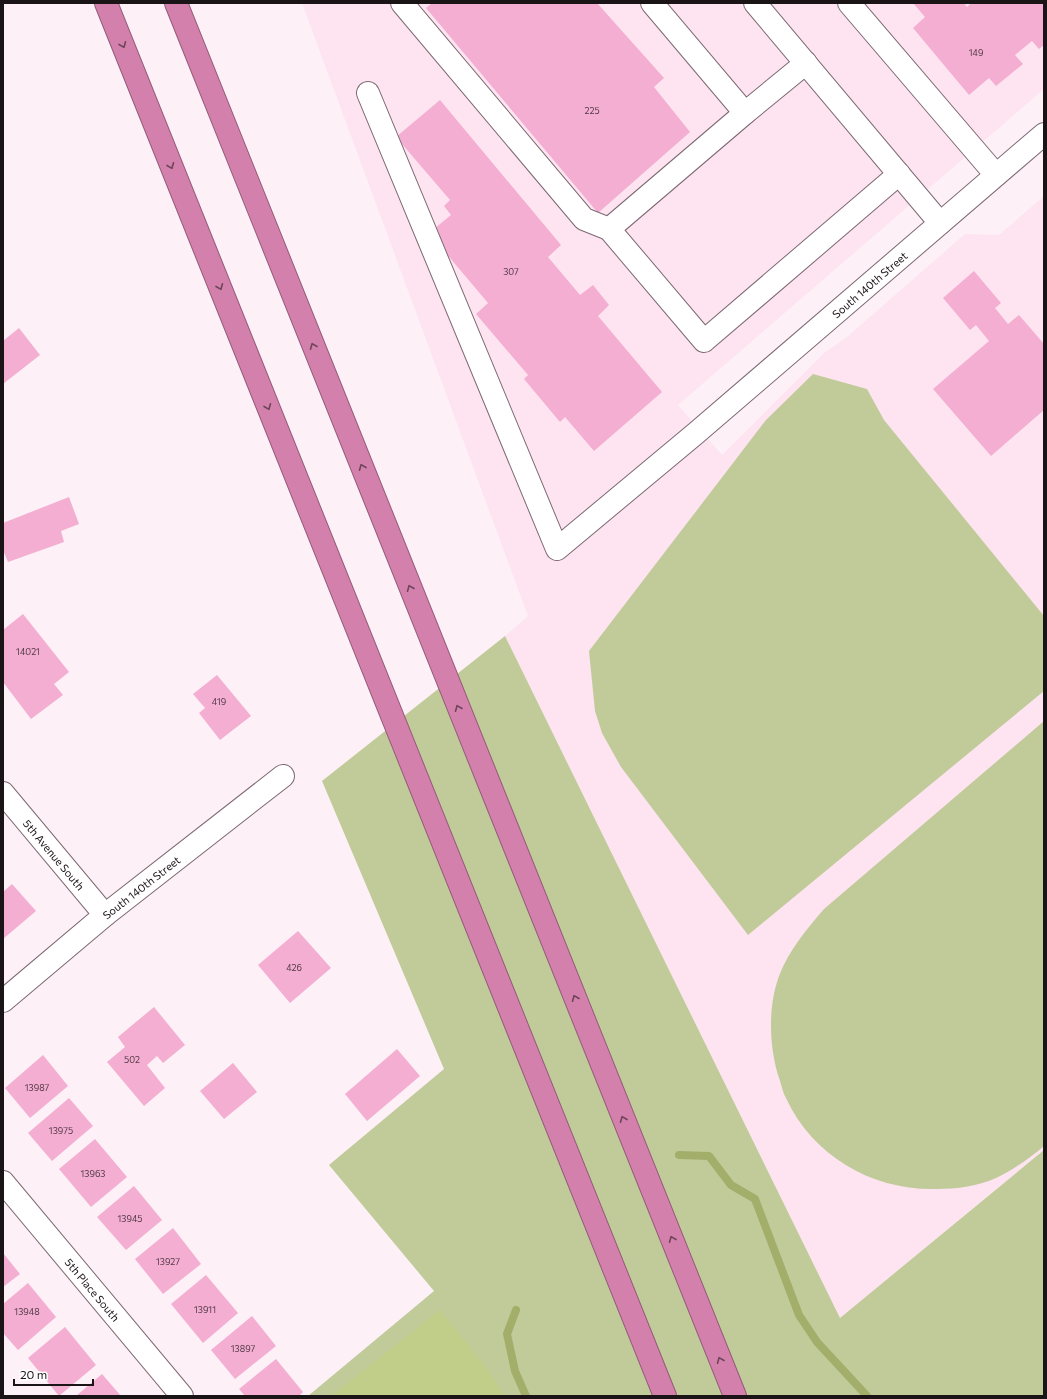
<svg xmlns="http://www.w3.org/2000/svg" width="1047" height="1399" font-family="Commissioner,sans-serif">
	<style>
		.built { fill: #fde4f0 }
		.green { fill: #c1cb9a }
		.forest { fill: #c1ce89 }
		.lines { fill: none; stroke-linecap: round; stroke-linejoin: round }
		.stream { stroke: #a2ae6a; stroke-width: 8 }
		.building { fill: #f4aed1 }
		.minor-casing { stroke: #7d6972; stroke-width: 24 }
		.highway-casing { stroke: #935b78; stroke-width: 24 }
		.minor { stroke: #fff; stroke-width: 22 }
		.highway { stroke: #d381ac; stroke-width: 22 }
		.oneway { stroke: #6e455a }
		.labels { text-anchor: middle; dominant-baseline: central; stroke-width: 3.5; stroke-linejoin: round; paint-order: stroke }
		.number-label { font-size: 9px; fill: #513a46 }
		.street-label { font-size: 11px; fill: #1b1417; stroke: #fff }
	</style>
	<rect width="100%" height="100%" fill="#fdf0f6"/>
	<path class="built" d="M302,3H1044V89L678,405L722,455L823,354L847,337L965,234L999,235L1044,196V1150L840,1318L505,636L528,616Z"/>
	<path class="green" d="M813,374L867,389L884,420L1044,616V691L748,935L621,767L602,733L595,711L589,651L766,420Z
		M505,636L840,1318L1044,1150V1396H308L434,1291L329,1165L444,1069L322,781Z
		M1044,721V1146C1030,1158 1013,1170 996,1178C979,1186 956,1189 937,1189C874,1191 813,1157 786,1098C782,1091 781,1082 778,1075C769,1045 768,1006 779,976C789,950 806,930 824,909Z"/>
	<path class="forest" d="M440,1310L485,1366L505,1396H331Z"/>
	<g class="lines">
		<path class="stream" d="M679,1155L709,1156L731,1185L755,1199L799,1315L817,1342L867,1396
			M516,1310L507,1334L515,1371L526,1396"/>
	</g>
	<path class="building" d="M432,3H597L664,78L654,87L690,132L598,213L426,8Z
		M913,3H964L967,7L971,3H1044V45L1039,49L1032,41L1015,55L1023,64L996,86L989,78L969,95L913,28L925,17Z
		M440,100L561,245L548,257L580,295L593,285L609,305L598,316L662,392L594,451L565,417L560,422L524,379L528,375L476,314L488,303L429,233L451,215L444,206L450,200L396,137Z
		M974,271L1001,303L995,308L1008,324L1019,315L1044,344V410L991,456L933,389L989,341L976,325L970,330L943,298Z
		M19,328L40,355L3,384V341Z
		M69,497L79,524L61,531L64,542L8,562L3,550V523Z
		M23,614L69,672L54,684L63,695L31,719L3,682V630Z
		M217,675L251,716L220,740L199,713L205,708L193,694Z
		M12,884L36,911L3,939V892Z
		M298,931L331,968L290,1003L258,965Z
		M154,1007L185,1045L163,1063L157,1056L147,1065L165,1088L144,1106L107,1062L125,1047L118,1037Z
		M397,1049L420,1076L367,1121L345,1094Z
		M43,1055L68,1086L30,1118L5,1088Z
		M233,1063L257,1092L224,1119L200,1091Z
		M69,1098L93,1126L52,1161L28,1133Z
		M95,1139L127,1177L91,1207L59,1169Z
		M134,1186L162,1220L126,1250L97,1217Z
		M173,1228L201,1264L163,1294L135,1259Z
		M3,1253L20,1274L3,1287Z
		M206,1275L238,1313L203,1343L171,1304Z
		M28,1283L56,1317L18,1350L3,1333V1304Z
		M252,1316L276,1346L235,1379L211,1350Z
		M65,1327L96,1365L59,1396L28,1358Z
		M276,1359L303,1392L299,1396H245L239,1389Z
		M102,1374L121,1396H76Z"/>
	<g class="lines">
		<g class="minor-casing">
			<g id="minor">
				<path d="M402,3L584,219L609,229"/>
				<path d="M652,3L745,113L806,63"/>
				<path d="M755,3L940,223"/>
				<path d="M849,3L996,175"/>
				<path id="s1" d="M368,93L557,549L695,434L1044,134"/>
				<path d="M745,113L609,229L704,341L899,174"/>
				<path id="s2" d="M3,793L105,915"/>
				<path id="s3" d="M3,1001L105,915L283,776"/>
				<path id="s4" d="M3,1182L182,1396"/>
			</g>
		</g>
		<g class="highway-casing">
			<path id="highway" d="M106,3L665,1396
				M176,3L735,1396"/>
		</g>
		<use href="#minor" class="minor"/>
		<use href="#highway" class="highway"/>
	</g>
	<defs><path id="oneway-chevron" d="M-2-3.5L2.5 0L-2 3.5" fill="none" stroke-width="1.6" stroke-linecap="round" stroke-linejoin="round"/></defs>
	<g class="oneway">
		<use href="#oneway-chevron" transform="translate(123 45) rotate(68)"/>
		<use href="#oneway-chevron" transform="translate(171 166) rotate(68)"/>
		<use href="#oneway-chevron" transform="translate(220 287) rotate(68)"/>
		<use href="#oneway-chevron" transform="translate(313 346) rotate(-112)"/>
		<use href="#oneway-chevron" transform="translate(268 407) rotate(68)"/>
		<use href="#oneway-chevron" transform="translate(362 467) rotate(-112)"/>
		<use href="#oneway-chevron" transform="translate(410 588) rotate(-112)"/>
		<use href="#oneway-chevron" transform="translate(458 708) rotate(-112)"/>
		<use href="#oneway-chevron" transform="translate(575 998) rotate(-112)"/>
		<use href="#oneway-chevron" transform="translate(623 1119) rotate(-112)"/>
		<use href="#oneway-chevron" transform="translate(672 1239) rotate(-112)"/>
		<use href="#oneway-chevron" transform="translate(720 1360) rotate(-112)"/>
	</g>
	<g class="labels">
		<g class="number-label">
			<text x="976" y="52">149</text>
			<text x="592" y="110">225</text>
			<text x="511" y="271">307</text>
			<text x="28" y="651">14021</text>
			<text x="219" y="701">419</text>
			<text x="294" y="967">426</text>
			<text x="132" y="1059">502</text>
			<text x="37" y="1087">13987</text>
			<text x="61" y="1130">13975</text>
			<text x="93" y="1173">13963</text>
			<text x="130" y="1218">13945</text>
			<text x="168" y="1261">13927</text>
			<text x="205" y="1309">13911</text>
			<text x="27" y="1311">13948</text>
			<text x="243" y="1348">13897</text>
		</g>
		<g class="street-label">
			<text stroke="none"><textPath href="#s1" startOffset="903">South 140th Street</textPath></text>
			<text stroke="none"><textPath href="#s2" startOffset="80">5th Avenue South</textPath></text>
			<text stroke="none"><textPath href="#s3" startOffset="179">South 140th Street</textPath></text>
			<text stroke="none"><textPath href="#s4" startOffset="140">5th Place South</textPath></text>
		</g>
	</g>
	<rect width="1047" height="1399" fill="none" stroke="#1b1417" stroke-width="8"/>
	<path d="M14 1379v6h79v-6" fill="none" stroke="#1b1417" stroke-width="2"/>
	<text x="20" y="1379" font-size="12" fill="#1b1417" stroke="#ffffff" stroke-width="3" paint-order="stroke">20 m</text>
</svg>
